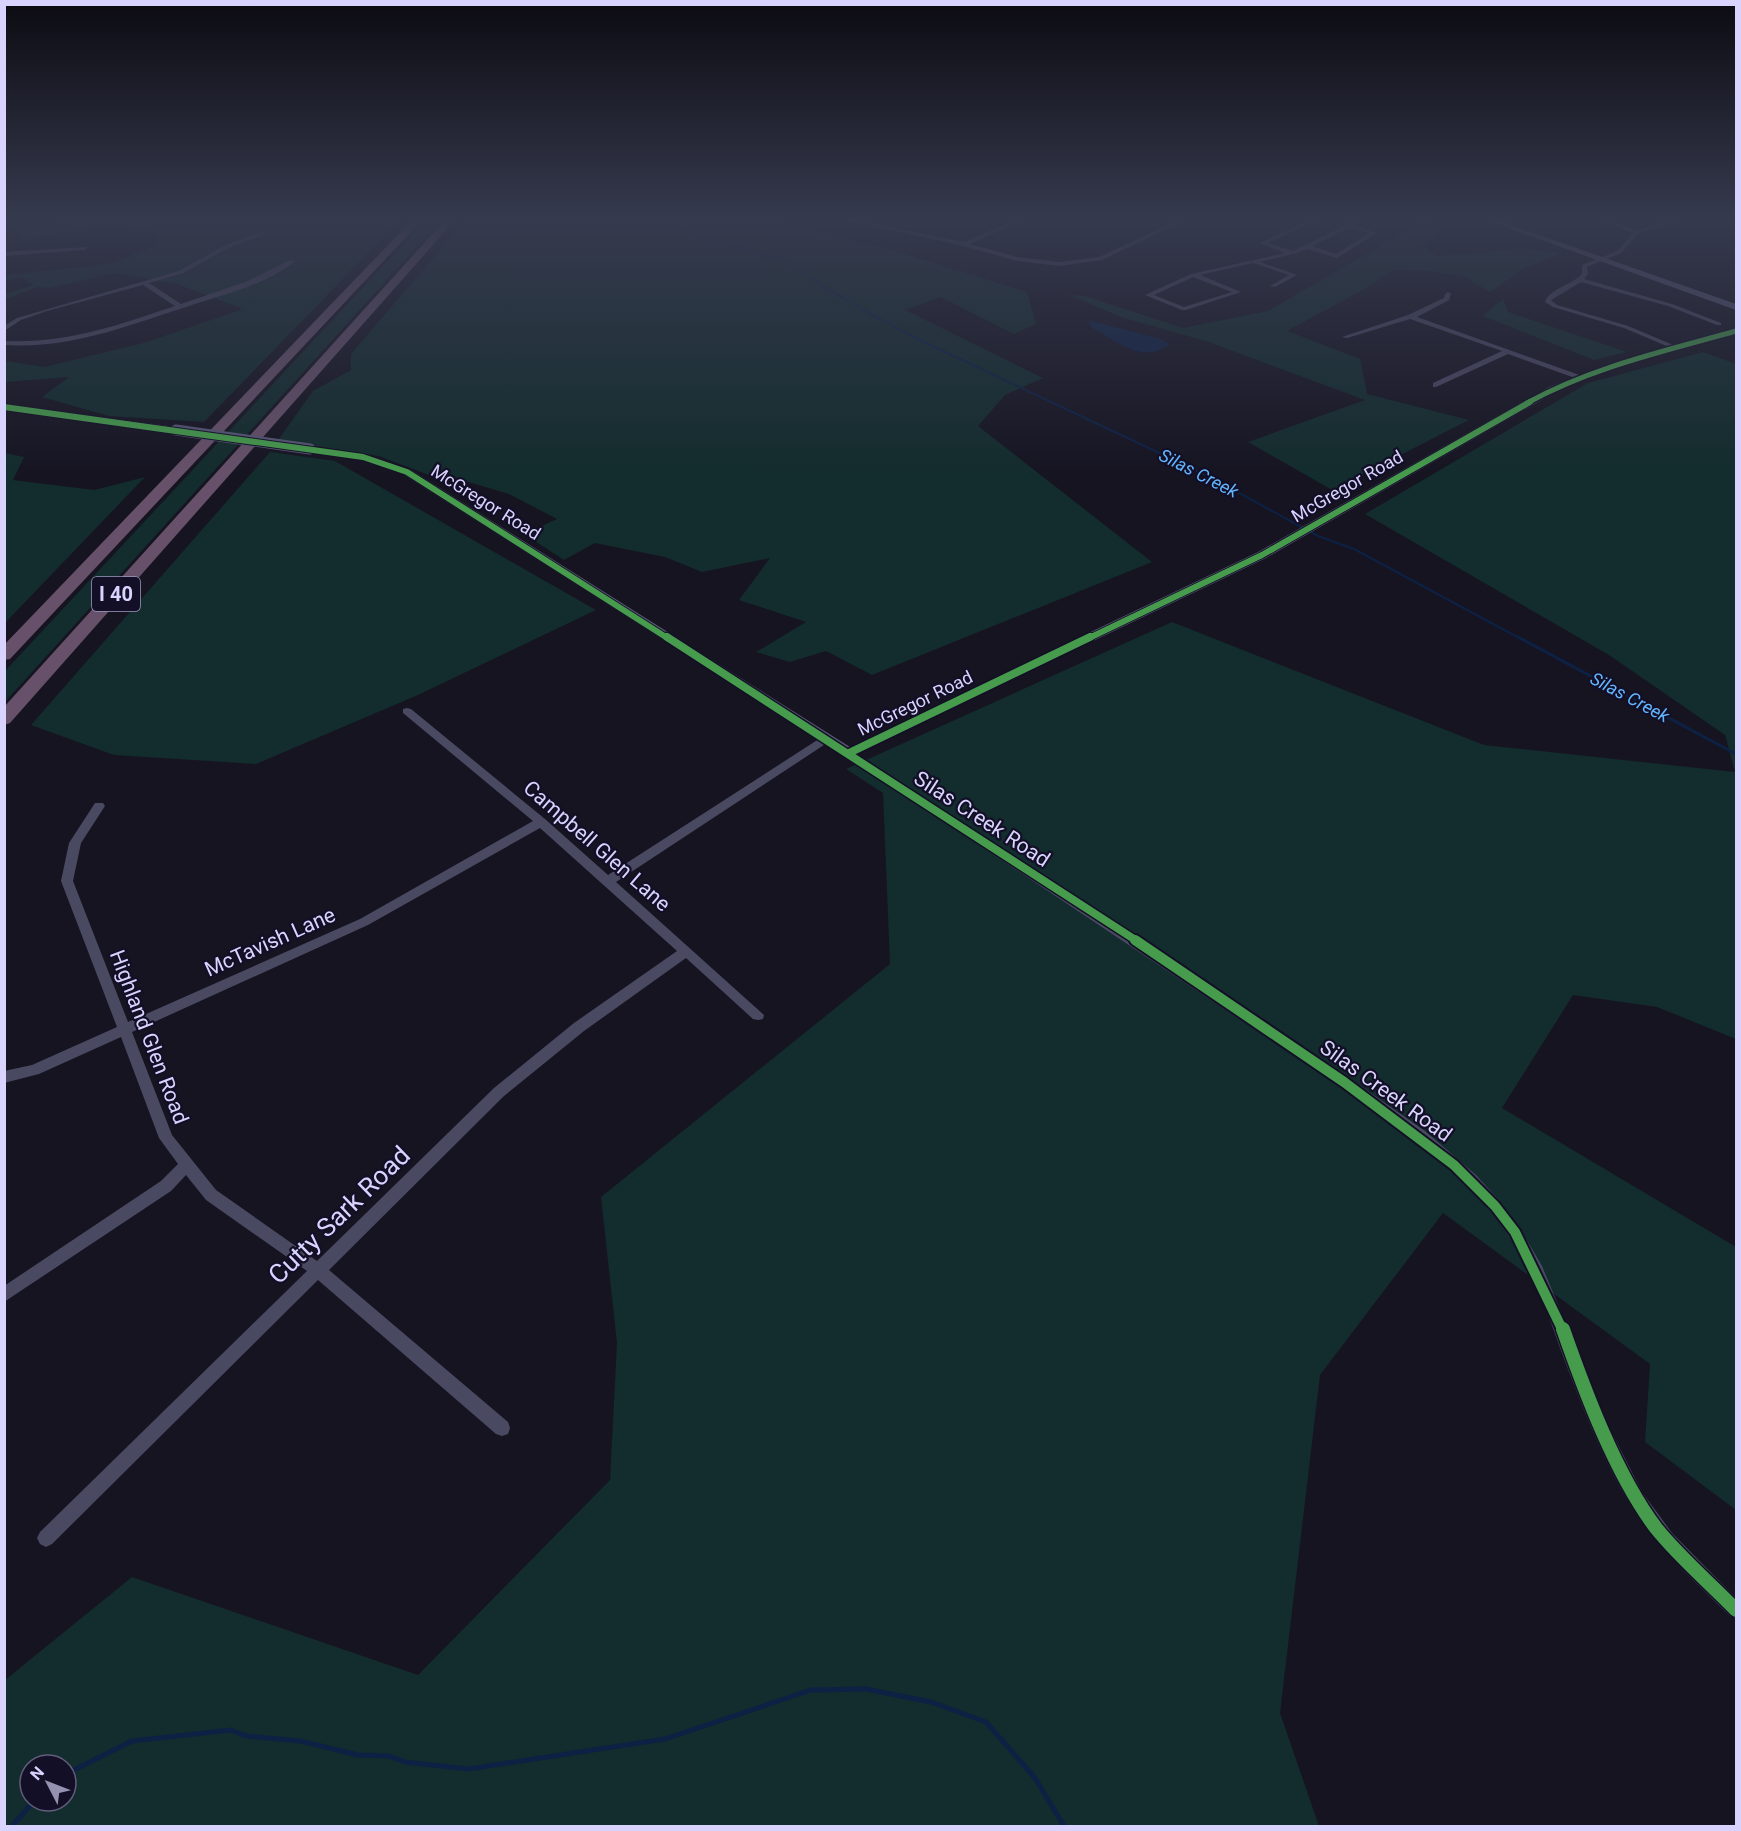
<svg xmlns="http://www.w3.org/2000/svg" width="1741" height="1831" font-family="Roboto,sans-serif">
	<style>
		.green { fill: #132c2d; fill-rule: evenodd }
		.water { fill: #0d2144 }
		.lines { fill: none; stroke-linecap: round; stroke-linejoin: round }
		.stream-far2 { stroke: #0d2144; stroke-width: 2 }
		.stream-far1 { stroke: #0d2144; stroke-width: 3 }
		.stream { stroke: #0d2144; stroke-width: 5 }
		.street { fill: #4a4962; fill-rule: evenodd }
		.secondary { fill: #575674; fill-rule: evenodd }
		.highway { fill: #67516a; fill-rule: evenodd }
		.secondary-bridge { stroke: #575674; stroke-width: 11 }
		.cycleway-far4-casing { stroke: #130f26; stroke-width: 8 }
		.cycleway-far3-casing { stroke: #130f26; stroke-width: 8 }
		.cycleway-far2-casing { stroke: #130f26; stroke-width: 11 }
		.cycleway-far1-casing { stroke: #130f26; stroke-width: 14 }
		.cycleway-casing { stroke: #130f26; stroke-width: 17 }
		.cycleway-far4 { stroke: #469c4c; stroke-width: 5 }
		.cycleway-far3 { stroke: #469c4c; stroke-width: 6 }
		.cycleway-far2 { stroke: #469c4c; stroke-width: 8 }
		.cycleway-far1 { stroke: #469c4c; stroke-width: 10 }
		.cycleway { stroke: #469c4c; stroke-width: 14 }
		.labels { text-anchor: middle; dominant-baseline: central; stroke-width: 4.5; stroke-linejoin: round; paint-order: stroke }
		.far-water-label { font-size: 18px; font-style: italic; fill: #62b6ff; stroke: #130f26 }
		.far-street-label { font-size: 18px; fill: #d9d4ff; stroke: #130f26 }
		.shield { fill: #130f26; stroke: #9e99be; stroke-width: 1.5 }
		.shield-label { font-size: 20px; font-weight: bold; fill: #d9d4ff }
		.street-label { font-size: 21px; fill: #d9d4ff; stroke: #130f26 }
		.near-street-label { font-size: 26px; fill: #d9d4ff; stroke: #130f26 }
	</style>
	<rect width="100%" height="100%" fill="#161421"/>
	<path class="green" d="M75,220H400L204,422L109,416L42,397L69,377L5,382V361L45,367L147,342L243,309L177,284L115,273L50,288L38,287L5,299V294L33,285L21,277L5,281V275L109,264L159,245L156,232L107,225L26,239L13,230Z
		M426,220H441L5,702L4,672Z
		M466,220H767L892,250L1027,292L1036,324L1014,334L941,297L905,310L1043,378L1005,395L978,426L1152,562L872,675L826,651L790,662L756,652L806,622L739,600L770,558L702,572L665,557L595,543L564,560L524,534L557,519L509,494L458,479L431,476L379,456L278,440L313,391L351,370V354Z
		M1423,221L1444,227L1422,246L1437,256L1523,248L1562,253L1525,268L1490,292L1465,277L1427,271L1393,270L1368,287L1287,331L1360,359L1367,394L1469,420L1332,490L1248,442L1365,400L1209,342L1124,318L1069,295L1085,296L1183,328L1268,311Z
		M1503,299L1508,312L1627,352L1594,360L1483,316Z
		M1703,352L1736,364V1039L1657,1007L1573,995L1502,1108L1736,1247V1510L1645,1442L1650,1364L1443,1213L1320,1375L1280,1713L1319,1826H5V1680L132,1577L418,1675L610,1480L617,1343L601,1197L890,964L883,793L846,769L1172,622L1484,745L1735,772L1725,735L1609,655L1365,514L1588,383ZM30,1765H66V1801H30Z
		M270,452L335,461L596,610L418,695L256,764L114,755L31,725Z
		M5,453L24,457L13,480L94,490L145,477L5,623Z"/>
	<path class="water" d="M1088,320L1161,339L1169,344C1144,366 1116,340 1092,328Z"/>
	<g class="lines">
		<path class="stream-far2" d="M649,220L781,260L863,310L922,341L1208,476L1318,536L1354,549L1521,639"/>
		<path class="stream-far1" d="M1518,637L1736,754"/>
		<path class="stream" d="M66,1774L132,1741L231,1730L246,1736L300,1741L358,1755L389,1756L405,1762L468,1769L665,1739L811,1690L866,1689L931,1702L986,1722L1035,1778L1064,1826
			M12,1826L34,1801"/>
		<path class="street" d="M844,220H854L964,242L1016,220H1023L970,244L1017,257L1060,262L1099,257L1179,220H1186L1102,260L1060,266L1017,261L956,244Z
			M1310,220H1317L1268,243L1293,251L1356,220H1363L1353,225L1377,233L1337,258L1307,249L1297,253L1260,262L1297,275L1275,287L1270,286L1289,275L1253,263L1200,275L1241,292L1186,310H1182L1145,295L1191,274L1285,253L1260,243ZM1349,228L1369,233L1336,254L1312,246ZM1193,277L1232,292L1184,307L1154,295Z
			M1599,220H1607L1637,230L1674,220L1677,222L1639,233L1621,253L1587,267L1588,274L1584,279L1672,304L1721,323V325H1717L1668,306L1581,282L1551,300L1557,305L1628,326L1678,347V349L1676,350L1624,328L1553,307L1545,302C1549,289 1572,285 1582,274V265L1617,251L1633,233Z
			M266,230L268,233L228,248L183,273L149,283L181,304L248,281L290,260L295,261C266,285 224,294 189,306C126,326 72,349 4,345V341C65,344 119,325 175,306L143,285L47,311L21,320L4,331V326L17,318L179,271L224,246Z
			M87,247L85,250L4,256V252Z
			M1448,292L1451,294L1449,300L1417,317L1585,377L1578,379L1508,354L1436,387H1433V383L1502,351L1410,319L1347,338L1342,337L1408,315L1444,298L1445,294Z
			M407,708L411,709L545,819L608,875L822,737H830L831,739L830,741L616,882L764,1015L763,1019L758,1020L753,1019L686,958L584,1031L504,1096L329,1270L508,1422L510,1428L508,1434L502,1436L496,1434L318,1280L52,1544L46,1547L40,1544L37,1538L40,1532L307,1271L206,1200L186,1175L171,1191L4,1302V1286L161,1181L178,1164L159,1138L121,1037L39,1074L4,1083V1071L32,1065L117,1027L61,881L69,843L95,803H103L105,806L81,843L73,881L128,1022L360,919L533,821L403,713V709ZM540,828L677,951L574,1023L494,1088L317,1261L216,1190L172,1135L132,1032L368,925Z
			M849,750L1315,1054L1425,1131L1476,1175L1498,1199L1518,1225L1542,1266L1609,1427L1642,1492L1672,1533L1736,1598V1619L1730,1616C1690,1577 1649,1539 1621,1489C1598,1447 1580,1401 1563,1356C1548,1314 1533,1270 1507,1233C1468,1178 1415,1138 1360,1100L845,755L844,753Z"/>
		<path class="secondary" d="M1486,220H1497L1736,304V310Z
			M1736,328V334L1609,370L1557,391L1266,558L849,758L403,474L361,460L310,452L305,449L310,446L363,454L411,470L850,747L1258,552L1549,387L1603,366Z
			M4,404L176,427L181,430L176,433L4,410Z"/>
		<path class="highway" d="M412,220H422L10,659L4,660V645Z
			M445,220H455L10,723L4,725V707Z"/>
		<path class="secondary-bridge" d="M176,430L310,449"/>
		<g class="cycleway-far4-casing">
			<path id="cycleway-far4" d="M1527,403C1592,367 1665,351 1736,331"/>
		</g>
		<g class="cycleway-far3-casing">
			<path id="cycleway-far3" d="M4,407L363,457L407,472L669,639
				M1087,639L1262,555L1530,402"/>
		</g>
		<g class="cycleway-far2-casing">
			<path id="cycleway-far2" d="M667,637L1137,941
				M849,753L1090,637"/>
		</g>
		<g class="cycleway-far1-casing">
			<path id="cycleway-far1" d="M1135,940L1344,1082L1454,1165L1495,1206L1515,1232L1563,1331"/>
		</g>
		<g class="cycleway-casing">
			<path id="cycleway" d="M1563,1329C1585,1392 1616,1475 1656,1528C1679,1557 1710,1583 1736,1610"/>
		</g>
		<use href="#cycleway-far4" class="cycleway-far4"/>
		<use href="#cycleway-far3" class="cycleway-far3"/>
		<use href="#cycleway-far2" class="cycleway-far2"/>
		<use href="#cycleway-far1" class="cycleway-far1"/>
		<use href="#cycleway" class="cycleway"/>
	</g>
	<linearGradient id="sky" x2="0" y2="1"><stop stop-color="#0c0b12"/><stop offset="0.46" stop-color="#363a4e"/><stop offset="1" stop-color="#363a4e" stop-opacity="0"/></linearGradient>
	<rect width="1741" height="476" fill="url(#sky)"/>
	<g class="labels">
		<g class="far-water-label">
			<text transform="translate(1199 473) rotate(27)">Silas Creek</text>
			<text transform="translate(1630 697) rotate(28)">Silas Creek</text>
		</g>
		<g class="far-street-label">
			<text transform="translate(1347 486) rotate(-30)">McGregor Road</text>
			<text transform="translate(486 502) rotate(32)">McGregor Road</text>
			<text transform="translate(915 703) rotate(-26)">McGregor Road</text>
		</g>
		<rect class="shield" x="92" y="577" width="48" height="34" rx="4.5"/>
		<g class="shield-label">
			<text x="116" y="594">I 40</text>
		</g>
		<g class="street-label">
			<text transform="translate(982 819) rotate(33)">Silas Creek Road</text>
			<text transform="translate(597 846) rotate(41)">Campbell Glen Lane</text>
			<text transform="translate(270 942) rotate(-24)">McTavish Lane</text>
			<text transform="translate(149 1037) rotate(69)">Highland Glen Road</text>
			<text transform="translate(1386 1091) rotate(36)">Silas Creek Road</text>
		</g>
		<g class="near-street-label">
			<text transform="translate(339 1215) rotate(-44)">Cutty Sark Road</text>
		</g>
	</g>
	<rect width="1741" height="1831" fill="none" stroke="#d9d4ff" stroke-width="12"/>
	<g transform="translate(48 1783) rotate(312)"><circle r="28" fill="#130f26" stroke="#625e7d" stroke-width="1.5"/>
	<path d="M0-4.5L10 22L0 15L-10 22Z" fill="#9591b1"/>
	<text y="-9" font-size="16" font-weight="bold" text-anchor="middle" fill="#d9d4ff">N</text>
	</g>
</svg>
